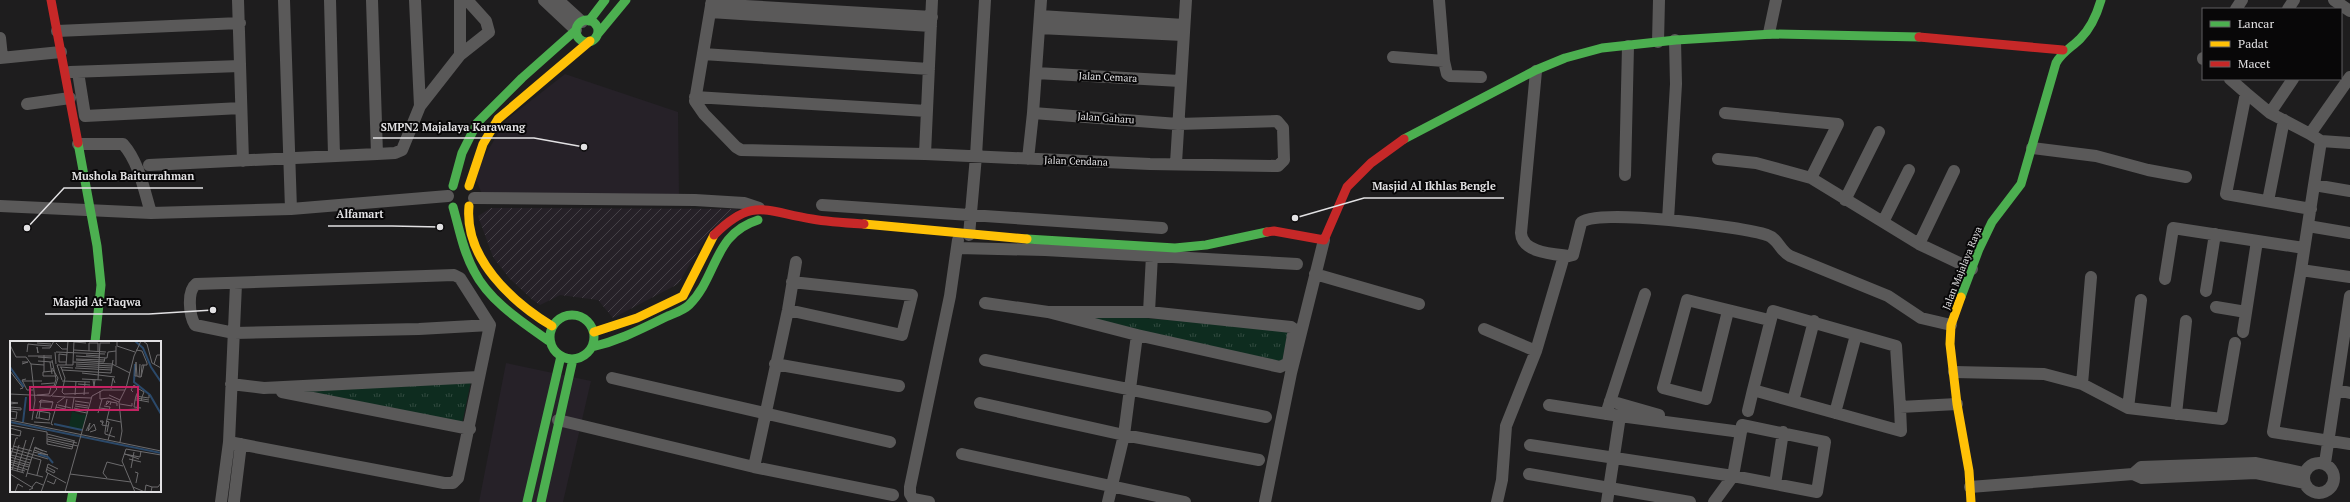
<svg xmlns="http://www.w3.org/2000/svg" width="2350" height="502" font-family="'PT Serif',serif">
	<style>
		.built { fill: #262128 }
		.industrial { fill: url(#industrial-furrows) }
		.grass { fill: url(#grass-tufts) }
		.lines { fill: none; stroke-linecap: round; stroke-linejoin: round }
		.street { stroke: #5a5959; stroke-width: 12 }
		.fast { stroke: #4caf50; stroke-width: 9 }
		.slow { stroke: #ffc107; stroke-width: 9 }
		.jam { stroke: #c62828; stroke-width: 9 }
		.labels { text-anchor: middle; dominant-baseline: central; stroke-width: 4; stroke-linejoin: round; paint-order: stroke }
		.street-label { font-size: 10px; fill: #e2e1e3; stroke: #080708 }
		.inset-river { fill: none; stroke: #2b496a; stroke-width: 2 }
		.inset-road { fill: none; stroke: #6c6b6d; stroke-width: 1 }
		.view { fill: #c42262; fill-opacity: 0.15; stroke: #c42262; stroke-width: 2 }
		.inset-edge { fill: none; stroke: #e2e1e3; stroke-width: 2 }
		.leader { fill: none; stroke: #e2e1e3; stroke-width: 1.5 }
		.callout-dot { fill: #e2e1e3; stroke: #080708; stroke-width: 1.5 }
		.callout-label { font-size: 11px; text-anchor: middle; font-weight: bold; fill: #e2e1e3; stroke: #080708; stroke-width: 4; stroke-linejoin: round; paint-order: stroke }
	</style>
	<defs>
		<pattern id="industrial-furrows" width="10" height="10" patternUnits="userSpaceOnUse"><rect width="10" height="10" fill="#262128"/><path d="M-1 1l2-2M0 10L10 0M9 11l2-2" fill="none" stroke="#454147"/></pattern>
		<pattern id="grass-tufts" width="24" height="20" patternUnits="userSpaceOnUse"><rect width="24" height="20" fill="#0e2c1f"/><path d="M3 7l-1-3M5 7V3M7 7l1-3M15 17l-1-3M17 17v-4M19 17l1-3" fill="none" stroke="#314a3f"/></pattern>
	</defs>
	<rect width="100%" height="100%" fill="#1e1d1e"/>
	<path class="built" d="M565,74L678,112L679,196L482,194L476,180L481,162L506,120Z
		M506,363L591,381L563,502H479Z"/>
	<path class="industrial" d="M491,208L738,209L710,231L678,284L613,318L598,300L560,295L540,305L533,300L510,279L493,257L478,216Z"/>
	<path class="grass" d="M1121,316L1288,330L1282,364L1078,317Z
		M471,381L462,424L284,390Z"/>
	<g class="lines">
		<path class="street" d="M238,0L243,161
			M284,0L291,209
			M330,0L334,155
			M372,0L377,154
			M415,0L420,106
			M460,0V55
			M544,0L576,30
			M558,0L582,22
			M712,0L695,101L704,114L736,147L741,150L925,154L1150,164L1278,166L1284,160L1283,128L1277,121L1178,124L1033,113
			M1439,0L1444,61
			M2334,0L2350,11
			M711,4L932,17
			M2236,9L2242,0
			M2288,9L2294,0
			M710,12L931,26
			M1040,16L1184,25
			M1039,28L1183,35
			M57,31L240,23
			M1769,33L1776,0
			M0,38L2,57
			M1658,42L1659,0
			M703,54L929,69
			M1393,57L1444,61L1447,74L1450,76L1481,77
			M0,58L61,52
			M2203,58V59
			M1536,71L1521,233C1522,253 1554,254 1569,256L1573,255L1581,223C1590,207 1745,227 1767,235C1779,239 1779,250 1790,256L1888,296L1921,318L1951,325
			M70,72L240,66
			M78,72L85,116L241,108
			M1036,73L1180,81
			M2230,79L2246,93
			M695,97L927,111
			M27,104L70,98
			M1725,113L1838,124L1811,178
			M2270,113L2293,79
			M2310,134L2270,113L2246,93L2226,194L2311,209
			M2321,141L2350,143
			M78,144H123C139,162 144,190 151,213
			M2032,148L2096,156L2148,170L2186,177
			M925,154L932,0
			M1028,159L1033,113L1041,0
			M1718,159L1756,163L1811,178L1919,244L1972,269
			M1176,163L1186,0
			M149,165L377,154L395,153L402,150L420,106L460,55L489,32L486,21L467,0
			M1625,175L1628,46
			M2314,185L2321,141L2310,134L2350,77
			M2350,191L2314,185L2301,270L2350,277
			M474,198L695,200L744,203L759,208
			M1845,200L1879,132
			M2268,201L2284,120
			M822,205L1162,228
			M0,206L151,213L291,209L448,196
			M1668,220L1676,84L1675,40
			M1883,222L1909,170
			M2308,226L2350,233
			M969,235L976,156L985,0
			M1919,244L1954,171
			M958,248L1045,250L1297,264
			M2301,270L2273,432L2350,444
			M1315,274L1419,304
			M2165,279L2173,228L2304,248
			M2206,291L2215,234
			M985,303L1048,312L1137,335L1280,367L1288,363L1294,329L1291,327L1149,312H1048
			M2216,307L2246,312
			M788,310L902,335L912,295L792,282
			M1728,311L1706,399L1663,388L1687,300L1769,320
			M1149,312L1152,255
			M1484,329L1536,351
			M2243,332L2257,241
			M985,360L1266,417
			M775,364L899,386
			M1954,372L2044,374L2082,384L2128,408L2222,419L2235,343
			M612,378L890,442
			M231,384L264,388L479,377
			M2082,384L2091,277
			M1753,390L1773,311L1896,346L1900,407
			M2336,390L2350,393
			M282,392L470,429
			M1610,401L1659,415
			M1793,401L1814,321
			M980,403L1124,435L1259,460
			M1549,405L1620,416L1607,502
			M2128,408L2141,300
			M1748,411L1753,390L1901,431L1900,407L1957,404
			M1835,413L1856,335
			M1606,414L1645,294
			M2176,414L2186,321
			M1620,416L1741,432L1733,476L1714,502
			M558,420L754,467L788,310L796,262
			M229,442L444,483H453L458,478L490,325L460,278L454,275L196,284C187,291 189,315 195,325L234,333L419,329L490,325
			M1530,445L1733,476L1817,492L1825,442L1742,425L1741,432
			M962,454L1185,502
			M2304 478a15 15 0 1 1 30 0a15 15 0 1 1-30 0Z
			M2325,463L2350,296
			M754,467L893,495
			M1529,474L1690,502
			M2133,474L2141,467L2256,463L2304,473
			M1775,484L1783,432
			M1970,487L2133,474L2142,478L2256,473L2305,483
			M234,501L241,444
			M221,502L229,442L236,284
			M929,502L913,499L910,494V487L950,296L958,240
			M1108,502L1124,435L1137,335
			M1265,502L1291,373L1324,240
			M1497,502L1502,480L1506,426L1536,351L1564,256"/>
		<path class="fast" d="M576 31a11 11 0 1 1 22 0a11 11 0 1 1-22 0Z
			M589,21L605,0
			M597,35L626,0
			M1404,139L1536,70L1565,58L1602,48L1676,40L1773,34L1919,37
			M78,143L97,246L101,285L95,342
			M453,186L462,153L477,123L522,78L576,30
			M453,207C459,228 463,251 474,271C489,301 522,322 549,341
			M1027,239L1175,248L1206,245L1267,232
			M1961,297L1979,249L1992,222L2021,184L2056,63C2062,52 2072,47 2080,39C2091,28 2097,14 2101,0
			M550 337a22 22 0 1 1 44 0a22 22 0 1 1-44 0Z
			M592,347C621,340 641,329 668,316C675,313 684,310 689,305C718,276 713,234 758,220
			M71,502L73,491
			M527,502L561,356
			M541,502L573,359"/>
		<path class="slow" d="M469,186L483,144L498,119L590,41
			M469,206C464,258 512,302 552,326
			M864,224L1027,239
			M1961,297L1951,325L1950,344L1957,404L1969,471L1971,502
			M594,332L637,318L683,296L714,235"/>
		<path class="jam" d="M51,0L78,143
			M1919,37L2063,50
			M1267,232L1274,231L1324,240L1347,187L1371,163L1404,139
			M714,235C753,196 766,212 812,219C829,222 847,223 864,224"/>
	</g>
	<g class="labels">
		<g class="street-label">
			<text transform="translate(1108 77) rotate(3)">Jalan Cemara</text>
			<text transform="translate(1106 118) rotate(4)">Jalan Gaharu</text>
			<text transform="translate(1076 161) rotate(2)">Jalan Cendana</text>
			<text transform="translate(1962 268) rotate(-68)">Jalan Majalaya Raya</text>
		</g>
	</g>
	<g transform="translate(10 341)">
		<rect width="151" height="151" fill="#1e1d1e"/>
		<path d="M62,70L71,74L77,73L72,89L59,86Z" fill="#0e2c1f"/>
		<path d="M0,80L151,111V113L0,82Z" fill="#2b496a"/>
		<path class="inset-river" d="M125,0L133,7L141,26L151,41M125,23L124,41L140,54L151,73M0,26L14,46M13,81L16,56M44,83L72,89M28,113L38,116L43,122"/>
		<path class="inset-road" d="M7,0H20M107,0V5L125,11M133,0L137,3L142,22L151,27M64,1L76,2M27,2L41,3M46,2L52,8H57M0,4L6,16H16L21,23L25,59L22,79M27,4L41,5M27,6L28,12L27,6M32,7H40L44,0M64,9L96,11M126,9L132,10L137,22V24H132L131,36L134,24M79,10V2H88V10M17,11L18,3L27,4M45,11L46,23M46,11L95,13M34,14V31M76,14L90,15M18,15H42M66,15L97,17L98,11L106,10M28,16L42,17M66,18L95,19M66,19L94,21L95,17M28,20L42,21M12,21H18L12,23M40,21L42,33M56,21H49V13L57,14M63,21L64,0M21,23L34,24M66,23L102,25M102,23L120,32M144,23L147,14H151M47,24H63V21L102,23M47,24L52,39M56,24L58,0M106,24V5M66,25L102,27M50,26L63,27M51,26L55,37L52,51M42,27L48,37L45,46M65,27L102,29M52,29L101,32L103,19M0,30L13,47L10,48M43,30L33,31V35H45M72,32L105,36M127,35L126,21L125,35H127L129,36H131M129,36L130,23M16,38L12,39L17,49H23M72,38L92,39M83,39L84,45L85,39M88,39L90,2H100M12,40H32M52,40L80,41M31,43L44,42M68,43L80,44M23,46L44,45L46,38L42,19M101,48L103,37L105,42M90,50V58L99,57L109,61M52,51L54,53L79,52M123,51L121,49L124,44L129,48M134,51L132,56L139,57V54M0,53L41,55M27,54L39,53L41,46M65,54L66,40M74,54L75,41M99,54L110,59M41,55L47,48L44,45M42,55L55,56M126,55L129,48L134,51M64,57L62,69L77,72M126,57L139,59M31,59L29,61H43M125,59L124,66L131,67M128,59H125L126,55L132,56L131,60M65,60L79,62M0,61L8,62L0,63M99,61L96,64L97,60L101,61M47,62L55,56L81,57M65,63L78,65M110,63L122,65V62M48,64L61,67M100,64L101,61L107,62V65M65,65L78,67M94,65L100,66L97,78M0,66L11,67V69L0,68M46,66L55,68L57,58M31,67L41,68L43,61L31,59M64,67L77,70M90,67L103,69M127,68L128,59L139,61M110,69L126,68M0,70L7,71L6,78L0,77M88,72L92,58M29,77H26L28,70L40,72M29,77L31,59M29,77L39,79L40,72M0,79L151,110M96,80L99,81L97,91M24,81L40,82M93,82L90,80H93V82L92,83V84L98,85M0,84L37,91V103L62,108L64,100M43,84L41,83L47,63M0,87L11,90L10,95L0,93M76,90L80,82L78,90M78,90L84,83L86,89L80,91M95,91L97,78L111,81M95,91V93L105,96M37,93L65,100M38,96L67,102M37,98L68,105M98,99L102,86M37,100L63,106M110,101L112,90L109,61L116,47L124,15L131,0M3,105L22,110M0,107L38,118M25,107L37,111M0,110L31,119M23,111L38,114L24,109M114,113L130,116L131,110M115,113L129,118M1,114L21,119M0,116L20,122M0,117L6,97H8M119,118L131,121M0,119L19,124M0,121L19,126M0,123L18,129M0,126L15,130M121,127L124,111M0,128L14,132M36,128L44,132L45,130L37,126M48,128L38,123L36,131L56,142M2,129L9,104M7,130L16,99M12,131L24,96M125,131L128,132L126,142M17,132L33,136M0,133L23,147L19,149M60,133L121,141M27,134L31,119M16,136L25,106L33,110M97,137L93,132L97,121L113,125M37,140L44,143L46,138M22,146L26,141L33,144M123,146L135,151M135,150L136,144L142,146M5,151L8,143L13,146M31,151L38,132M55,151L82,55L93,49H115M125,151L112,120L116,108L151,114M141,151L142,146H148L151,142"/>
		<path class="view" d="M20,46H128V69H20Z"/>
		<rect width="151" height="151" class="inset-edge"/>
	</g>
	<path class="leader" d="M584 147L534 138H373M27 228L64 188H203M1295 218L1364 198H1504M440 227L392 226H328M213 310L149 314H45"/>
	<g class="callout-dot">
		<circle cx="584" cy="147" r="4"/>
		<circle cx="27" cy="228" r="4"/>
		<circle cx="1295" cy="218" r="4"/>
		<circle cx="440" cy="227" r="4"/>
		<circle cx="213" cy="310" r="4"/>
	</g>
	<g class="callout-label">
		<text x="453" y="131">SMPN2 Majalaya Karawang</text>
		<text x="133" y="180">Mushola Baiturrahman</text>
		<text x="1434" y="190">Masjid Al Ikhlas Bengle</text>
		<text x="360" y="218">Alfamart</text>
		<text x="97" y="306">Masjid At-Taqwa</text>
	</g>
	<rect x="2202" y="8" width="140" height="72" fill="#080708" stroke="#5f5e60"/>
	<rect x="2210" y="21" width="20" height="6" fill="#4caf50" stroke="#5f5e60"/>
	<text x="2238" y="28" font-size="12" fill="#e2e1e3">Lancar</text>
	<rect x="2210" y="41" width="20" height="6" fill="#ffc107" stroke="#5f5e60"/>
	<text x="2238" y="48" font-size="12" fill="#e2e1e3">Padat</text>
	<rect x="2210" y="61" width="20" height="6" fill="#c62828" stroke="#5f5e60"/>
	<text x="2238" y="68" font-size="12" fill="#e2e1e3">Macet</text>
</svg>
